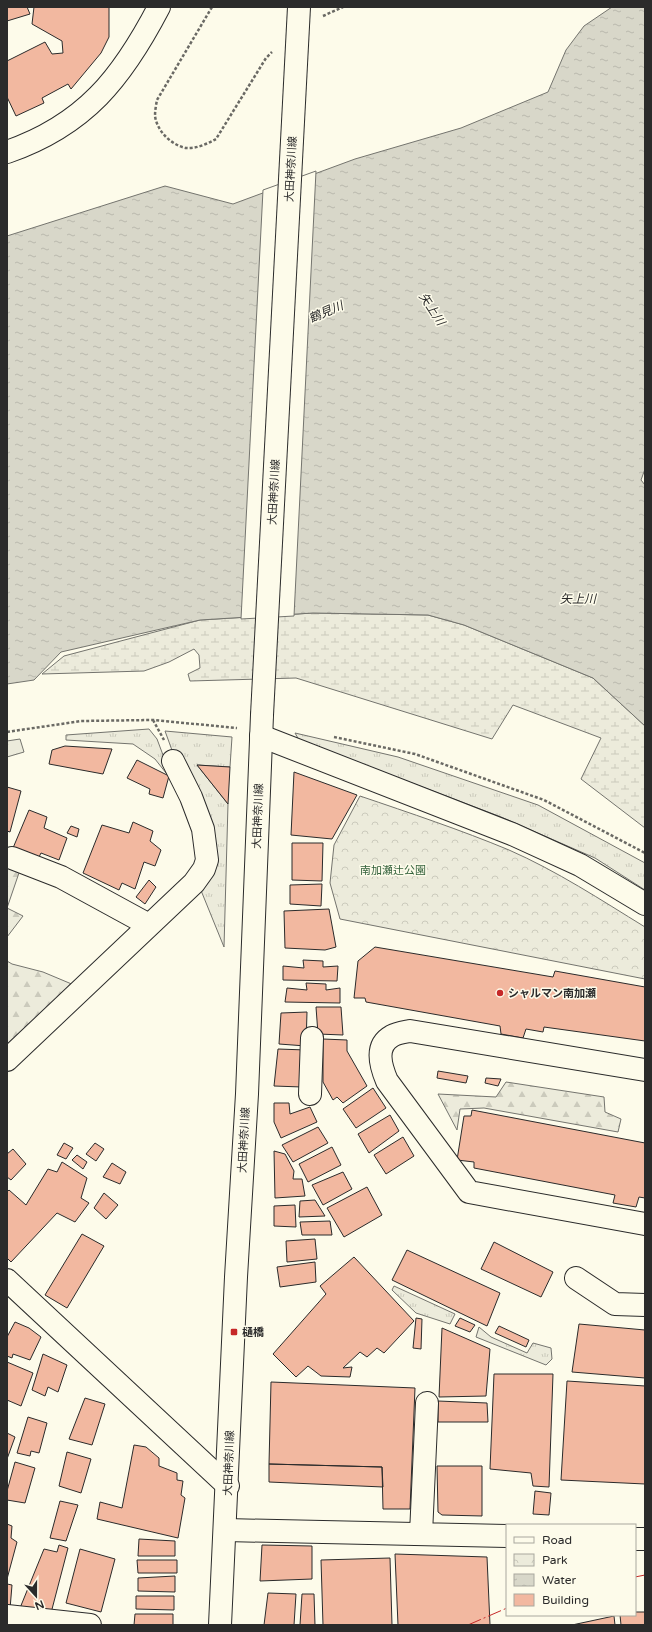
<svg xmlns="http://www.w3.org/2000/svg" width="652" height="1632" font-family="'Varela Round','Noto Sans JP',sans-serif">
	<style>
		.grass { fill: url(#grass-tufts); stroke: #74746e }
		.forest { fill: url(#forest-firs); stroke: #74746e }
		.wetland { fill: url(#wetland-marsh); stroke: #74746e }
		.park { fill: url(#park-crowns); stroke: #74746e }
		.water { fill: url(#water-ripples); stroke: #74746e }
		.pier { fill: #fdfbea; stroke: #74746e }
		.building { fill: #f2b8a0; stroke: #2b2b2b }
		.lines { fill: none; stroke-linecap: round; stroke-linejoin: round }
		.minor-casing { stroke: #2b2b2b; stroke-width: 24 }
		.major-casing { stroke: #2b2b2b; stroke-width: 24 }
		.path { stroke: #6a6964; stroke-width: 2.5; stroke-dasharray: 3 2; stroke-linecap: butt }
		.minor { stroke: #fdfbea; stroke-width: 22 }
		.major { stroke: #fdfbea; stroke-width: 22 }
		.major-bridge-casing { stroke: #2b2b2b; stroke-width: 24; stroke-linecap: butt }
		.major-bridge { stroke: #fdfbea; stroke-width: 22 }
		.power { stroke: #c62828; stroke-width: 1; stroke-dasharray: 14 3 2 3; stroke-linecap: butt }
		.poi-dot { fill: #c62828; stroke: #fdfbea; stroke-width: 1.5 }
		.labels { text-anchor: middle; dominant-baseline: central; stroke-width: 3; stroke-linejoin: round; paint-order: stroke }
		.street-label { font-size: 11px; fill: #2b2b2b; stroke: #fdfbea }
		.park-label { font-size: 11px; fill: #34623c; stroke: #fdfbea }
		.poi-label { font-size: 11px; font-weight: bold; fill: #2b2b2b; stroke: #fdfbea; text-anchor: start }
		.water-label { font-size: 12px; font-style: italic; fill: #2b2b2b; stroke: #fdfbea }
	</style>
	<defs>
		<pattern id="grass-tufts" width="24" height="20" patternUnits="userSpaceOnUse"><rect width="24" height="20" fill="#ecebdb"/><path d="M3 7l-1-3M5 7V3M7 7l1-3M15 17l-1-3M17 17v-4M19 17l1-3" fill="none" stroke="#cbcabc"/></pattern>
		<pattern id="forest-firs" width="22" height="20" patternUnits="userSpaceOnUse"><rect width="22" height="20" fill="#ecebdb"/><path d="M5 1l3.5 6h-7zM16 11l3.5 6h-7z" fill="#cbcabc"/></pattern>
		<pattern id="wetland-marsh" width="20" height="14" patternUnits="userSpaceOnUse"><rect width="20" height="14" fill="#ecebdb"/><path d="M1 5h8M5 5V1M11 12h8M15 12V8" fill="none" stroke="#cbcabc"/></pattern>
		<pattern id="park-crowns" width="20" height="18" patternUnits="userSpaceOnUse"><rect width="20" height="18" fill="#ecebdb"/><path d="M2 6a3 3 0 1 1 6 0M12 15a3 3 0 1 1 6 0" fill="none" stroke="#cbcabc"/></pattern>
		<pattern id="water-ripples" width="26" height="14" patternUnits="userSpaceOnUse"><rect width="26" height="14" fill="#d8d7c9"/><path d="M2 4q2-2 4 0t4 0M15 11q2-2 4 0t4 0" fill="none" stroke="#bab9ad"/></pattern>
	</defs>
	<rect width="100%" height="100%" fill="#fdfbea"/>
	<path class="grass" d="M149,729L157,739L166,763L181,792L155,759L133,744L66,740V735Z
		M165,731L232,737L230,767L197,765L228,804L224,947L200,888L213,863Z
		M295,733L398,757L538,805L645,863V890L595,858L501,817L299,740Z
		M20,739L24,752L7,757V741Z
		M394,1286L455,1314L450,1324L416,1313L392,1290Z
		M479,1327L491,1337L527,1353L533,1343L551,1348L552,1359L546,1365L476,1337Z"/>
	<path class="forest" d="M7,862L21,867L7,908L23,916L7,937Z
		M7,961L12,964L43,972L74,985L7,1050Z
		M506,1082L604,1097L605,1112L621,1119L618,1132L484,1108L460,1109L457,1130L438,1094L496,1097Z"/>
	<path class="wetland" d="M313,613L428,615L464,625L593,678L645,726V828L581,779L601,738L513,705L492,739L296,678L190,681L188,674L200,668L199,655L194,649L169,662L144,671L42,674L64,656L200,620Z"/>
	<path class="park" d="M360,796C410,813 461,830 509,850C557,871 601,900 645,927V979L340,919L330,883L334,845Z"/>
	<path class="water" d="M612,7H645V469L641,480L645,485V726L593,678L464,625L428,615L313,613L200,620L61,652L34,680L7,684V236L165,186L233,204L355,159L461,128L548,92L566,50L584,26Z"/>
	<path class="pier" d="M316,171L294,616L241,619L263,190Z"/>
	<path class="building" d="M7,7H27L30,14L7,21Z
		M34,7H109V37L101,53L71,89L68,84L42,98L44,103L16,116L7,97V61L45,42L52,54L63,53L62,41L32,24Z
		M65,746L112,749L103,774L49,764L52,750Z
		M137,760L169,776L163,798L149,794L150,789L127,778Z
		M197,765L230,767L228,804Z
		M294,772L357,795L332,839L291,835Z
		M7,787L21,791L10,832L7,831Z
		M29,810L47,817L44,828L67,838L59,860L41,853L38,859L13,848Z
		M133,822L153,831L150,841L161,850L155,866L144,862L135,889L122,883L119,890L83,873L102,825L129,833Z
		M71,826L79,829L77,837L67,833Z
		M292,843H323L322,881L292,880Z
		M149,880L156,887L145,904L136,897Z
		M322,884L321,906L290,904V885Z
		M329,909L336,947L325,950L285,948L284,911Z
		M375,947L553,977L555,971L645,987V1041L544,1027L543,1032L526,1029L523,1038L501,1034L500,1026L366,1002L365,998H354L358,961Z
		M303,960L323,961V967L338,966L337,981L283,980V966L304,968Z
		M306,983L326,984V990L340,988V1003L285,1002L287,988L307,990Z
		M316,1007H341L343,1035L318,1034Z
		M307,1012L306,1046L279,1044L281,1013Z
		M323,1039L347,1040V1051L367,1086L343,1103L337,1097L333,1100L323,1082Z
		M278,1049L306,1050L302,1087L274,1086Z
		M438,1071L468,1076L466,1083L437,1078Z
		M486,1078L501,1079L498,1086L485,1083Z
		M373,1088L386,1108L356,1128L343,1109Z
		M274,1103H289L290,1114L310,1107L317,1122L281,1138L274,1122Z
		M472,1110L645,1143V1198L639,1197L636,1207L613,1203L615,1195L474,1168V1162L457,1160L464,1116H471Z
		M390,1115L399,1131L369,1153L358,1134Z
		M318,1127L328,1143L293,1162L282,1145Z
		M403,1137L414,1156L386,1174L374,1155Z
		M64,1143L73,1148L66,1159L57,1155Z
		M95,1143L104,1149L96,1161L86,1154Z
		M332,1147L341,1165L308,1182L299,1164Z
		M13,1149L26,1164L11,1180L7,1177V1154Z
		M274,1151L285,1154L294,1171L293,1179H302L305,1196L275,1198Z
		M77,1155L87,1162L83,1169L72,1160Z
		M62,1162L87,1178L81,1198L89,1203L75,1222L57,1213L11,1262L7,1258V1192L9,1190L26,1205L48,1169L57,1172Z
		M112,1163L126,1172L120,1184L103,1177Z
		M343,1172L352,1189L323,1205L312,1185Z
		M367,1187L382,1215L344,1237L327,1208Z
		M104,1193L118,1205L106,1219L94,1208Z
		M315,1200L325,1216L299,1217L300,1201Z
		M295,1205L296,1227L274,1226V1206Z
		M330,1221L332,1235H302L300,1222Z
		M82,1234L104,1246L67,1308L45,1295Z
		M315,1239L317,1259L287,1262L286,1241Z
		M494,1242L553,1272L541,1297L481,1269Z
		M407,1250L500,1293L487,1326L392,1280Z
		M354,1257L414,1321L384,1353L377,1348L367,1357L360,1352L343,1368L352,1367L350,1377L321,1376L308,1366L296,1377L273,1354L326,1294L320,1286Z
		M315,1262L316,1282L280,1287L277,1267Z
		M416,1318L422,1319L421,1349L413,1348Z
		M460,1318L475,1325L470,1332L455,1326Z
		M15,1322L29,1328L41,1337L30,1360L13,1354L12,1358L7,1356V1337Z
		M579,1324L645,1330V1378L572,1372Z
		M499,1326L529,1340L526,1347L495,1333Z
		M442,1328L490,1349L486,1396L439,1397Z
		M43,1354L67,1365L58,1392L48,1387L45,1396L32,1390Z
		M7,1362L33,1373L21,1406L7,1400Z
		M494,1374H553L549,1487L533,1486L531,1473L490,1469Z
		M567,1381L645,1386V1484L561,1480Z
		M271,1382L415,1388L410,1509H383L382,1467L269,1464Z
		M85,1398L105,1404L92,1445L69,1439Z
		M438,1401L487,1403L488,1422H438Z
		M28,1417L47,1423L39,1453L31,1451L30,1456L17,1453Z
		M7,1433L15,1437L7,1459Z
		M134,1445L146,1447L159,1458V1466L177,1473V1480L183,1481L181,1495L185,1498L178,1538L97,1519L100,1502L122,1508Z
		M67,1452L91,1459L81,1493L59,1486Z
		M15,1462L35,1468L25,1503L7,1500V1491Z
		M269,1464L382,1467L383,1487L269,1482Z
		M437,1466H482V1516L442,1515L438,1512Z
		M535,1491L551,1493L549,1515L533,1514Z
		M60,1501L78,1505L66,1541L50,1538Z
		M7,1524L12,1526L11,1538L17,1542L7,1579Z
		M139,1539L175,1541V1556H138Z
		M59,1545L68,1548L51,1613L20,1608L44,1549L57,1552Z
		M262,1545L312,1546V1579L260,1581Z
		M80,1549L115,1559L101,1612L66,1603Z
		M395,1554L487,1557L490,1625H398Z
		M390,1558L392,1625H323L321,1560Z
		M137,1560H177V1573H138Z
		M175,1576V1592L138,1591V1578Z
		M7,1584L12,1585L10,1609L7,1608Z
		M268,1593L296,1594L294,1625H264Z
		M302,1594H314L315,1625H300Z
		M136,1596H174V1610L136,1609Z
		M635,1612H645V1625H621L620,1615H635Z
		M135,1614H173V1625H134Z
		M614,1616L615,1625H572Z"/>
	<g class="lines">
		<g class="minor-casing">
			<path id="minor" d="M7,152C85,125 122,78 159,7
				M261,736L512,834L580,865L645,904
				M12,858L61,877L149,925
				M7,1060L194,883L204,869L207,860L203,829L191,797L173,761
				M645,1070L410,1031C405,1032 397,1033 392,1036C374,1046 381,1067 387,1081L469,1192L645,1224
				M310,1094L312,1038
				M576,1278L615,1304L645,1305
				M7,1280L228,1486
				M226,1530L507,1536
				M421,1534L427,1403
				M635,1539H645
				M7,1616L90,1625"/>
		</g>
		<g class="major-casing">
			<path id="major" d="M220,1625L236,1277L247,1094L262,715"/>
		</g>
		<path class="path" d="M212,7L157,100C156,105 155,111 155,116C157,131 171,145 186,148C196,149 207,144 216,139L266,58L272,52
			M323,16L343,7
			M153,720L164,740
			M7,732L81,721L153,720L237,728
			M334,737L415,754L544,800L645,853"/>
		<use href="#minor" class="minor"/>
		<use href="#major" class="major"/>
		<g class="major-bridge-casing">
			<path id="major-bridge" d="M262,715L299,7"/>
		</g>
		<use href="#major-bridge" class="major-bridge"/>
		<path class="power" d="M635,1577L645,1575
			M468,1625L507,1608"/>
	</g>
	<g class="poi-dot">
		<circle cx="500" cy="993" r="4"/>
		<rect x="230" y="1328" width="8" height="8" rx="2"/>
	</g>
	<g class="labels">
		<g class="street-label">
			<text transform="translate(291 169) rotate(-87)">大田神奈川線</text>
			<text transform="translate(274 492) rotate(-87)">大田神奈川線</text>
			<text transform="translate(258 816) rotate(-88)">大田神奈川線</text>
			<text transform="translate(244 1140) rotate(-87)">大田神奈川線</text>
			<text transform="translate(229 1463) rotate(-88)">大田神奈川線</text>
		</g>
		<g class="park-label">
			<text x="393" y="870">南加瀬辻公園</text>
		</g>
		<g class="poi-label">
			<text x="508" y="993">シャルマン南加瀬</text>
			<text x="242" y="1332">樋橋</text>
		</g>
		<g class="water-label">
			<text transform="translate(432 309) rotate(57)">矢上川</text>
			<text transform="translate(326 312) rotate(-23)">鶴見川</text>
			<text x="578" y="599">矢上川</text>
		</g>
	</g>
	<rect width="652" height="1632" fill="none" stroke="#2b2b2b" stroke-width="16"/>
	<rect x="506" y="1524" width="130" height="92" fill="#fdfbea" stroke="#a9a89e"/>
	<rect x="514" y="1537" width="20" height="6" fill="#fdfbea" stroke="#a9a89e"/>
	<text x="542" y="1544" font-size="12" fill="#2b2b2b">Road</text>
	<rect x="514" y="1554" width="20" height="12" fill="url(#park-crowns)" stroke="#a9a89e"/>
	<text x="542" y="1564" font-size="12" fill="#2b2b2b">Park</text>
	<rect x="514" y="1574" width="20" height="12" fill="url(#water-ripples)" stroke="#a9a89e"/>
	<text x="542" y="1584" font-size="12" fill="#2b2b2b">Water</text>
	<rect x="514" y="1594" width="20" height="12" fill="#f2b8a0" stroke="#a9a89e"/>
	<text x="542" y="1604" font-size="12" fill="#2b2b2b">Building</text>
	<g transform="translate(36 1596) rotate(159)" stroke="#fdfbea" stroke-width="3" paint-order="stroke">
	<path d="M0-3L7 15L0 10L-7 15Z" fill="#2b2b2b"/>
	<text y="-6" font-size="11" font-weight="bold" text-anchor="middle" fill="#2b2b2b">N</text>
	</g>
</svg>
